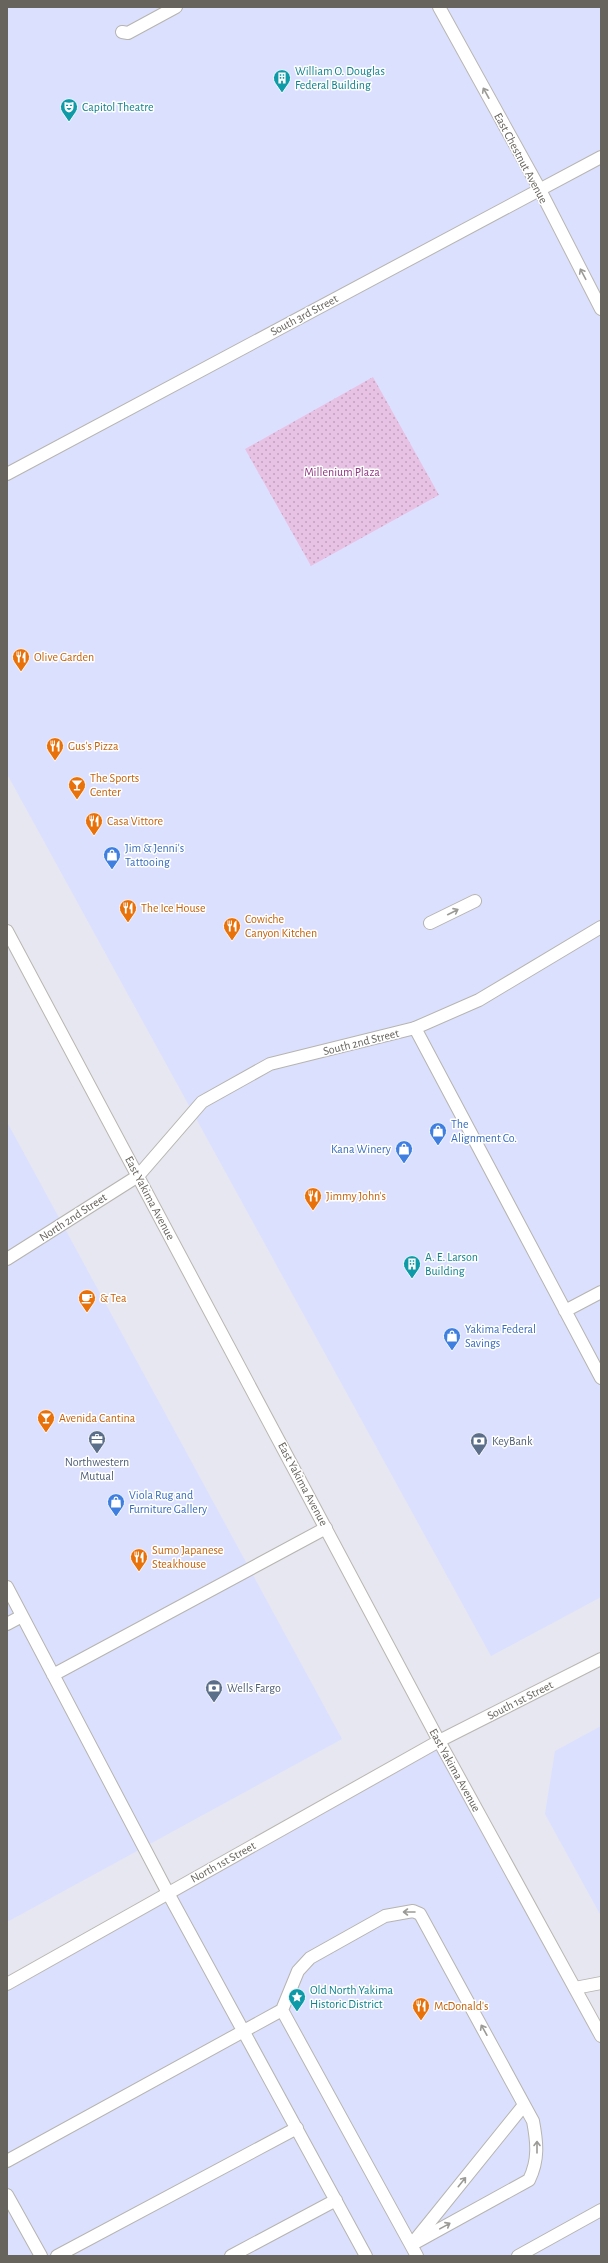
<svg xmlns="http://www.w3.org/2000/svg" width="608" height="2263" font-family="'Alegreya Sans',sans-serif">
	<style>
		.commercial { fill: #dce0ff }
		.park { fill: url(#park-dots) }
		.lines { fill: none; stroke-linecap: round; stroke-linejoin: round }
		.lane-casing { stroke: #b6b4ae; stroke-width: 14 }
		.street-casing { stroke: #b6b4ae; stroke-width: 14 }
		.secondary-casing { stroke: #b9b6b0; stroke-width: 14 }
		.lane { stroke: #fff; stroke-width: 12 }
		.street { stroke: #fff; stroke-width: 12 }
		.secondary { stroke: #fff; stroke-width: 12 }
		.oneway { stroke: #9c9a96 }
		.labels { text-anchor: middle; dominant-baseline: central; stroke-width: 3; stroke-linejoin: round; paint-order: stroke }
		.culture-label { font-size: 12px; fill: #0d838f; stroke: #fff; text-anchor: start }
		.street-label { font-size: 12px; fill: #67635d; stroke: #fff }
		.park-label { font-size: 12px; fill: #8f3481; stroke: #fff }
		.food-label { font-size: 12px; fill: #c56008; stroke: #fff; text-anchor: start }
		.shop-label { font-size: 12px; fill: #366cbe; stroke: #fff; text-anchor: start }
		.service-label { font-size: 12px; fill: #4e5e75; stroke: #fff; text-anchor: start }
	</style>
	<defs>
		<pattern id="park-dots" width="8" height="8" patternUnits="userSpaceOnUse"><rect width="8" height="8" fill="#e8c2e4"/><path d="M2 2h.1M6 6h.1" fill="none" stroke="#c0a1bc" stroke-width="1.8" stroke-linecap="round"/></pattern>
	</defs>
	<rect width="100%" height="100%" fill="#e6e7f0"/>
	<path class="commercial" d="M7,7H601V1597L491,1656L7,774Z
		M7,1122L342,1739L7,1922Z
		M601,1726V1916L545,1814L555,1751Z
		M439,1741L601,2036V2256H7V1984Z"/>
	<path class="park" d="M373,377L439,495L311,566L245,449Z"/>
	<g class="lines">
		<g class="lane-casing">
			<path id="lane" d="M122,32L128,33L176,7
				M430,923L475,901
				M415,1028L601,1378
				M565,1311L601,1292
				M7,1587L168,1893L366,2256
				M7,1624L22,1616
				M53,1675L326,1528
				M575,1988L601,1983
				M282,2010L298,1971L310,1958L385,1916L413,1911L420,1914L533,2121C537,2142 539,2160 529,2180L411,2245
				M7,2161L282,2010L417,2256
				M7,2195L41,2256
				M416,2239L524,2105
				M57,2256L297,2128
				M231,2256L336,2200
				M518,2256L601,2210"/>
		</g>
		<g class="street-casing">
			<path id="street" d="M7,474L601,157
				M7,1259L138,1176L202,1102L270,1064L415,1028L479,1000L601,927"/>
		</g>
		<g class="secondary-casing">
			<path id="secondary" d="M439,7L539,188L601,309
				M7,931L439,1741L601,2036
				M7,1984L439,1741L601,1659"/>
		</g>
		<use href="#lane" class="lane"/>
		<use href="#street" class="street"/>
		<use href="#secondary" class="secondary"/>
	</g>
	<defs><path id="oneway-shaft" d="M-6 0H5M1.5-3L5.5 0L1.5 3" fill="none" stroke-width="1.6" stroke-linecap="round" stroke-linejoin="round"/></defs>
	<g class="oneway">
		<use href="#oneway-shaft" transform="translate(486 93) rotate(-119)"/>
		<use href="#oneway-shaft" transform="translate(583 274) rotate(-118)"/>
		<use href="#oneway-shaft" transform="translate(453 912) rotate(-27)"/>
		<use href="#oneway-shaft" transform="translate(409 1912) rotate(180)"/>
		<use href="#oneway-shaft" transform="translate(484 2030) rotate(-119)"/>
		<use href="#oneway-shaft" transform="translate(537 2147) rotate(-90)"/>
		<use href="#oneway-shaft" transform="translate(462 2182) rotate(-51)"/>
		<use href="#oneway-shaft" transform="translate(445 2226) rotate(-29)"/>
	</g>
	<defs>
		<g id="building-pin" transform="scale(0.9)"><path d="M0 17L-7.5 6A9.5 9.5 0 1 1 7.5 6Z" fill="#0f9aa8" stroke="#fff"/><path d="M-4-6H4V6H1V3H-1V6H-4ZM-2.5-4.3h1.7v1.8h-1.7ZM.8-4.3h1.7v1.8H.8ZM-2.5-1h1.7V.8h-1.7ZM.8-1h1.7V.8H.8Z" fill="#fff"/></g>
		<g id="theatre-pin" transform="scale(0.9)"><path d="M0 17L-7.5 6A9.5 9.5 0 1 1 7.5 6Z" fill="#0f9aa8" stroke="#fff"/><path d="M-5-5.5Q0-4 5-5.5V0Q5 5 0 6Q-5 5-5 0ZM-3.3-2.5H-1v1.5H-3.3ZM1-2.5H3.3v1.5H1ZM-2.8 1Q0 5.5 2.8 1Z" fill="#fff"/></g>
		<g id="restaurant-pin" transform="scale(0.9)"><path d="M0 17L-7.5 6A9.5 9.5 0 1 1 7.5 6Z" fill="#e8710a" stroke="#fff"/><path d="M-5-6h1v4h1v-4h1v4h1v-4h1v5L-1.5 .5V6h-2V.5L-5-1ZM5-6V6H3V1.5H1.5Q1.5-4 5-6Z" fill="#fff"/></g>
		<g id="bar-pin" transform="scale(0.9)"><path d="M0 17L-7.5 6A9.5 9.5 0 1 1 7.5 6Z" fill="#e8710a" stroke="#fff"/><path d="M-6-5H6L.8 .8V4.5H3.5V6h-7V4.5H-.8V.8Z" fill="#fff"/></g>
		<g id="shop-pin" transform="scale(0.9)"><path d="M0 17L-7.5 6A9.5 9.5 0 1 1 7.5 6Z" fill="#3f7fe0" stroke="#fff"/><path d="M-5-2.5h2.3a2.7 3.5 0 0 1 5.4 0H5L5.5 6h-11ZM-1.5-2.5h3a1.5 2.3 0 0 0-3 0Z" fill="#fff"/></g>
		<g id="cafe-pin" transform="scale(0.9)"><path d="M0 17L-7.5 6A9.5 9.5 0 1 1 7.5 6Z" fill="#e8710a" stroke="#fff"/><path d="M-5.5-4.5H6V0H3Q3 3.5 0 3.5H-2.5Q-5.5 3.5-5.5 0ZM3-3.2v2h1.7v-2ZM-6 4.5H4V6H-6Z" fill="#fff"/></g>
		<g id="office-pin" transform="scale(0.9)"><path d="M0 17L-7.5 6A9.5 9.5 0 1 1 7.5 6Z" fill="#5c6f8a" stroke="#fff"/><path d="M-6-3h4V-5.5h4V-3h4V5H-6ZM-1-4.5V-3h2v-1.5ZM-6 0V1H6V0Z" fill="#fff"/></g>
		<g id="bank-pin" transform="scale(0.9)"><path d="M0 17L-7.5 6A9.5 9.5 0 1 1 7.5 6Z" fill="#5c6f8a" stroke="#fff"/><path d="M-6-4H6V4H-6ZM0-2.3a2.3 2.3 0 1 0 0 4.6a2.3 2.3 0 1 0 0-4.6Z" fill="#fff"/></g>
		<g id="sight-pin" transform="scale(0.9)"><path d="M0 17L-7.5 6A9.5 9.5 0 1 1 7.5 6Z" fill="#0f9aa8" stroke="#fff"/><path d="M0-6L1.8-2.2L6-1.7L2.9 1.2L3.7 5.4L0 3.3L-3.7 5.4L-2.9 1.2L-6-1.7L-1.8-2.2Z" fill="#fff"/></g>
	</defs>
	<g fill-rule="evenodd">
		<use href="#building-pin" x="282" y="78"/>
		<use href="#theatre-pin" x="69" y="107"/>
		<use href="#restaurant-pin" x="21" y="657"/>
		<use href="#restaurant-pin" x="55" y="746"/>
		<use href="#bar-pin" x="77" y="785"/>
		<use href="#restaurant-pin" x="94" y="821"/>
		<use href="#shop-pin" x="112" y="855"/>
		<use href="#restaurant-pin" x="128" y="908"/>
		<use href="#restaurant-pin" x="232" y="926"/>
		<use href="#shop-pin" x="438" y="1131"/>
		<use href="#shop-pin" x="404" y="1149"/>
		<use href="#restaurant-pin" x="313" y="1196"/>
		<use href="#building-pin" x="412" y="1264"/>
		<use href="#cafe-pin" x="87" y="1298"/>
		<use href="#shop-pin" x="452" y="1336"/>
		<use href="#bar-pin" x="46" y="1418"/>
		<use href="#office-pin" x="97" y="1439"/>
		<use href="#bank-pin" x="479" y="1441"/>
		<use href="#shop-pin" x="116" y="1502"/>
		<use href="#restaurant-pin" x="139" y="1557"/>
		<use href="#bank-pin" x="214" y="1688"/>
		<use href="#sight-pin" x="297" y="1997"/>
		<use href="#restaurant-pin" x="421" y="2006"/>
	</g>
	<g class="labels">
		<g class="culture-label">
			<text x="295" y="71">William O. Douglas<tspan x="295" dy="14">Federal Building</tspan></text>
			<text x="82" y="107">Capitol Theatre</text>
			<text x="425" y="1257">A. E. Larson<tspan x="425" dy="14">Building</tspan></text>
			<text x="310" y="1990">Old North Yakima<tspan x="310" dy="14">Historic District</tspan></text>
		</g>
		<g class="street-label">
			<text transform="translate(521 158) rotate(62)">East Chestnut Avenue</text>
			<text transform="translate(304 315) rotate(-28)">South 3rd Street</text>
			<text transform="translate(361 1042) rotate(-14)">South 2nd Street</text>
			<text transform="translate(150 1198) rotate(62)">East Yakima Avenue</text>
			<text transform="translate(73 1217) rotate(-33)">North 2nd Street</text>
			<text transform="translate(303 1484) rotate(62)">East Yakima Avenue</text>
			<text transform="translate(520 1700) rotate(-27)">South 1st Street</text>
			<text transform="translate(455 1770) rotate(61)">East Yakima Avenue</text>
			<text transform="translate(223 1862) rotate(-29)">North 1st Street</text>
		</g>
		<g class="park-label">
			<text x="342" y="472">Millenium Plaza</text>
		</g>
		<g class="food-label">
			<text x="34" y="657">Olive Garden</text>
			<text x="68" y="746">Gus's Pizza</text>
			<text x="90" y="778">The Sports<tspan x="90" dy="14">Center</tspan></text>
			<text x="107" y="821">Casa Vittore</text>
			<text x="141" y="908">The Ice House</text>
			<text x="245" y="919">Cowiche<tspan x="245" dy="14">Canyon Kitchen</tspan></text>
			<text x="326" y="1196">Jimmy John's</text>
			<text x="100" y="1298">&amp; Tea</text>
			<text x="59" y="1418">Avenida Cantina</text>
			<text x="152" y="1550">Sumo Japanese<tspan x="152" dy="14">Steakhouse</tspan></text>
			<text x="434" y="2006">McDonald's</text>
		</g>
		<g class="shop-label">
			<text x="125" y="848">Jim &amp; Jenni's<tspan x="125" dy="14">Tattooing</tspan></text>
			<text x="451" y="1124">The<tspan x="451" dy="14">Alignment Co.</tspan></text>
			<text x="391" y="1149" text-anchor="end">Kana Winery</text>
			<text x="465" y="1329">Yakima Federal<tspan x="465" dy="14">Savings</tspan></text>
			<text x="129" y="1495">Viola Rug and<tspan x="129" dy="14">Furniture Gallery</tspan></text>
		</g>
		<g class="service-label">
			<text x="492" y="1441">KeyBank</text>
			<text x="97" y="1462" text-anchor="middle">Northwestern<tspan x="97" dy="14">Mutual</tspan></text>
			<text x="227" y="1688">Wells Fargo</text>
		</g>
	</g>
	<rect width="608" height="2263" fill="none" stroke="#67635d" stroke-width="16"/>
</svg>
